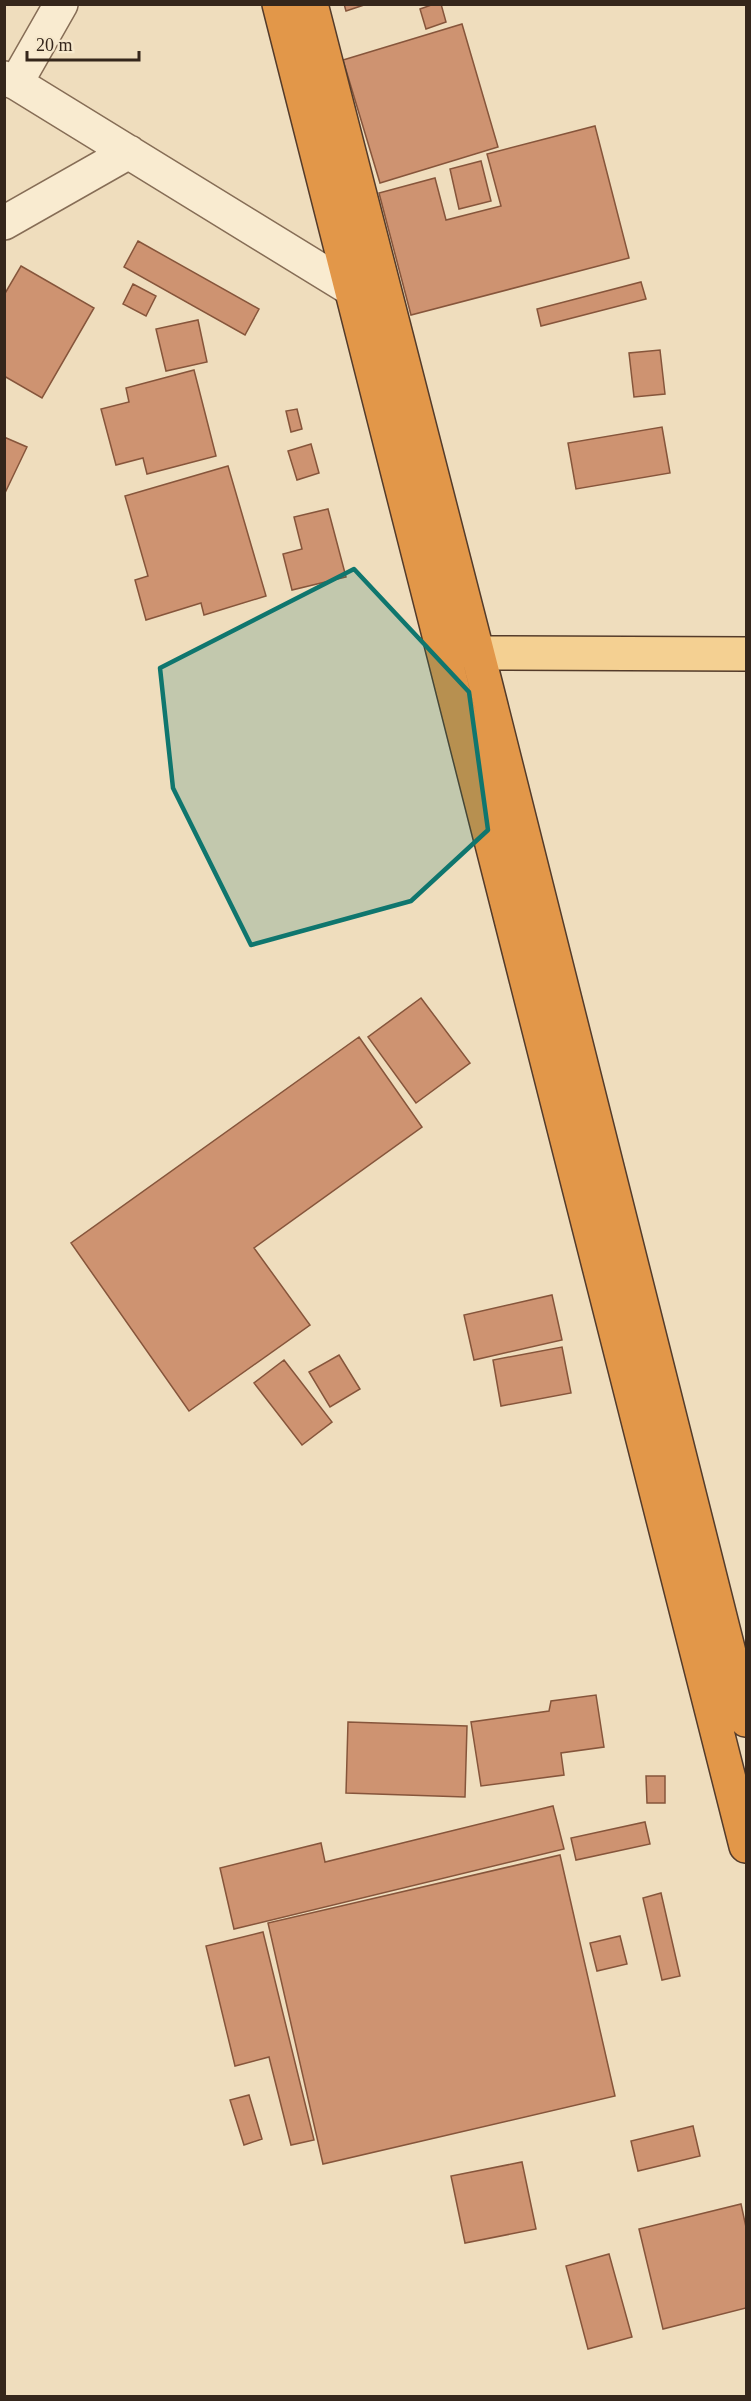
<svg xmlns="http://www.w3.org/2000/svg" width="751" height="2401" font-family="Georgia,serif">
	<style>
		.building { fill: #ce9371; stroke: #86553b; stroke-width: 1.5 }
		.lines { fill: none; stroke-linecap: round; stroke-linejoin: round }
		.minor-casing { stroke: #866d56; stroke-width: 36 }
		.major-casing { stroke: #543b2a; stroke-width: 36 }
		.highway-casing { stroke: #543b2a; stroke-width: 36 }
		.minor { stroke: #f9ebd0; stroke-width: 33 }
		.major { stroke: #f4d092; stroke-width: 33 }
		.highway { stroke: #e29749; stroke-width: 33 }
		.marked { fill: #0f766e; fill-opacity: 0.2; stroke: #0f766e; stroke-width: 4.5; stroke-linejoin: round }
	</style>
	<rect width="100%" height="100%" fill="#efddbd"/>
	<path class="building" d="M344,4H367L346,11Z
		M434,4H441L446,22L426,29L420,9Z
		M462,24L498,147L380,183L343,60Z
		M595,126L629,258L411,315L379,193L435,178L446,220L501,206L487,154Z
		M481,161L491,201L459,209L450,169Z
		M138,241L259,309L245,335L124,267Z
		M21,266L94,308L42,398L4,376V295Z
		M641,282L646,299L541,326L537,309Z
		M133,284L156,296L146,316L123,304Z
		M198,320L207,362L166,371L156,329Z
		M660,350L665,394L634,397L629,353Z
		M194,370L216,456L147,474L143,458L116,465L101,409L129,402L126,388Z
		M297,409L302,429L291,432L286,411Z
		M662,427L670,473L576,489L568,443Z
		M4,437L27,447L4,495Z
		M311,444L319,473L297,480L288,451Z
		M228,466L266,596L204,615L201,603L146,620L135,580L148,576L125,496Z
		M328,509L346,577L292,590L283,554L302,549L294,517Z
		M421,998L470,1063L416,1103L368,1037Z
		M359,1037L422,1127L254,1248L310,1325L189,1411L71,1243Z
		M552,1295L562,1340L474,1360L464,1315Z
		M562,1347L571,1393L501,1406L493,1360Z
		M339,1355L360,1389L330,1407L309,1372Z
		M284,1360L332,1422L302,1445L254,1383Z
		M596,1695L604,1747L561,1753L564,1775L481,1786L471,1722L549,1711L551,1701Z
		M348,1722L467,1726L465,1797L346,1793Z
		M646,1776H665V1803H647Z
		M553,1806L564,1849L234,1929L220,1868L321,1843L325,1862Z
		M645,1822L650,1844L576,1860L571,1838Z
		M560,1855L615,2096L323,2164L268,1923Z
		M661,1893L680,1976L662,1980L643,1898Z
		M263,1932L314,2140L291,2145L269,2057L235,2066L206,1946Z
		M620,1936L627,1964L597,1971L590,1943Z
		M249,2095L262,2139L244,2145L230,2100Z
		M693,2126L700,2156L638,2171L631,2141Z
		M522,2162L536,2229L465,2243L451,2176Z
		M741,2204L746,2227V2308L663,2329L639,2229Z
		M609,2254L632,2337L588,2349L566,2266Z"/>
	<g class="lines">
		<g class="minor-casing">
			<path id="minor" d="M4,78L16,83L351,289L370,298
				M16,83L61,4
				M4,223L129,152"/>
		</g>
		<g class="major-casing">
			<path id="major" d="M477,653L746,654"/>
		</g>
		<g class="highway-casing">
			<path id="highway" d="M279,4L746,1846
				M311,4L485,682L746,1720"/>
		</g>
		<use href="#minor" class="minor"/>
		<use href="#major" class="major"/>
		<use href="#highway" class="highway"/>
	</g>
	<path class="marked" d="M354,569L469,692L488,830L411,901L251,945L173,788L160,668Z"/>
	<rect width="751" height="2401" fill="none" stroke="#35261b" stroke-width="12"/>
	<path d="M27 51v9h112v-9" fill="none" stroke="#35261b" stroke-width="3"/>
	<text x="36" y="51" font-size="18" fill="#35261b" stroke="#f6e8cc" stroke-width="4.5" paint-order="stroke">20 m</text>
</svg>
